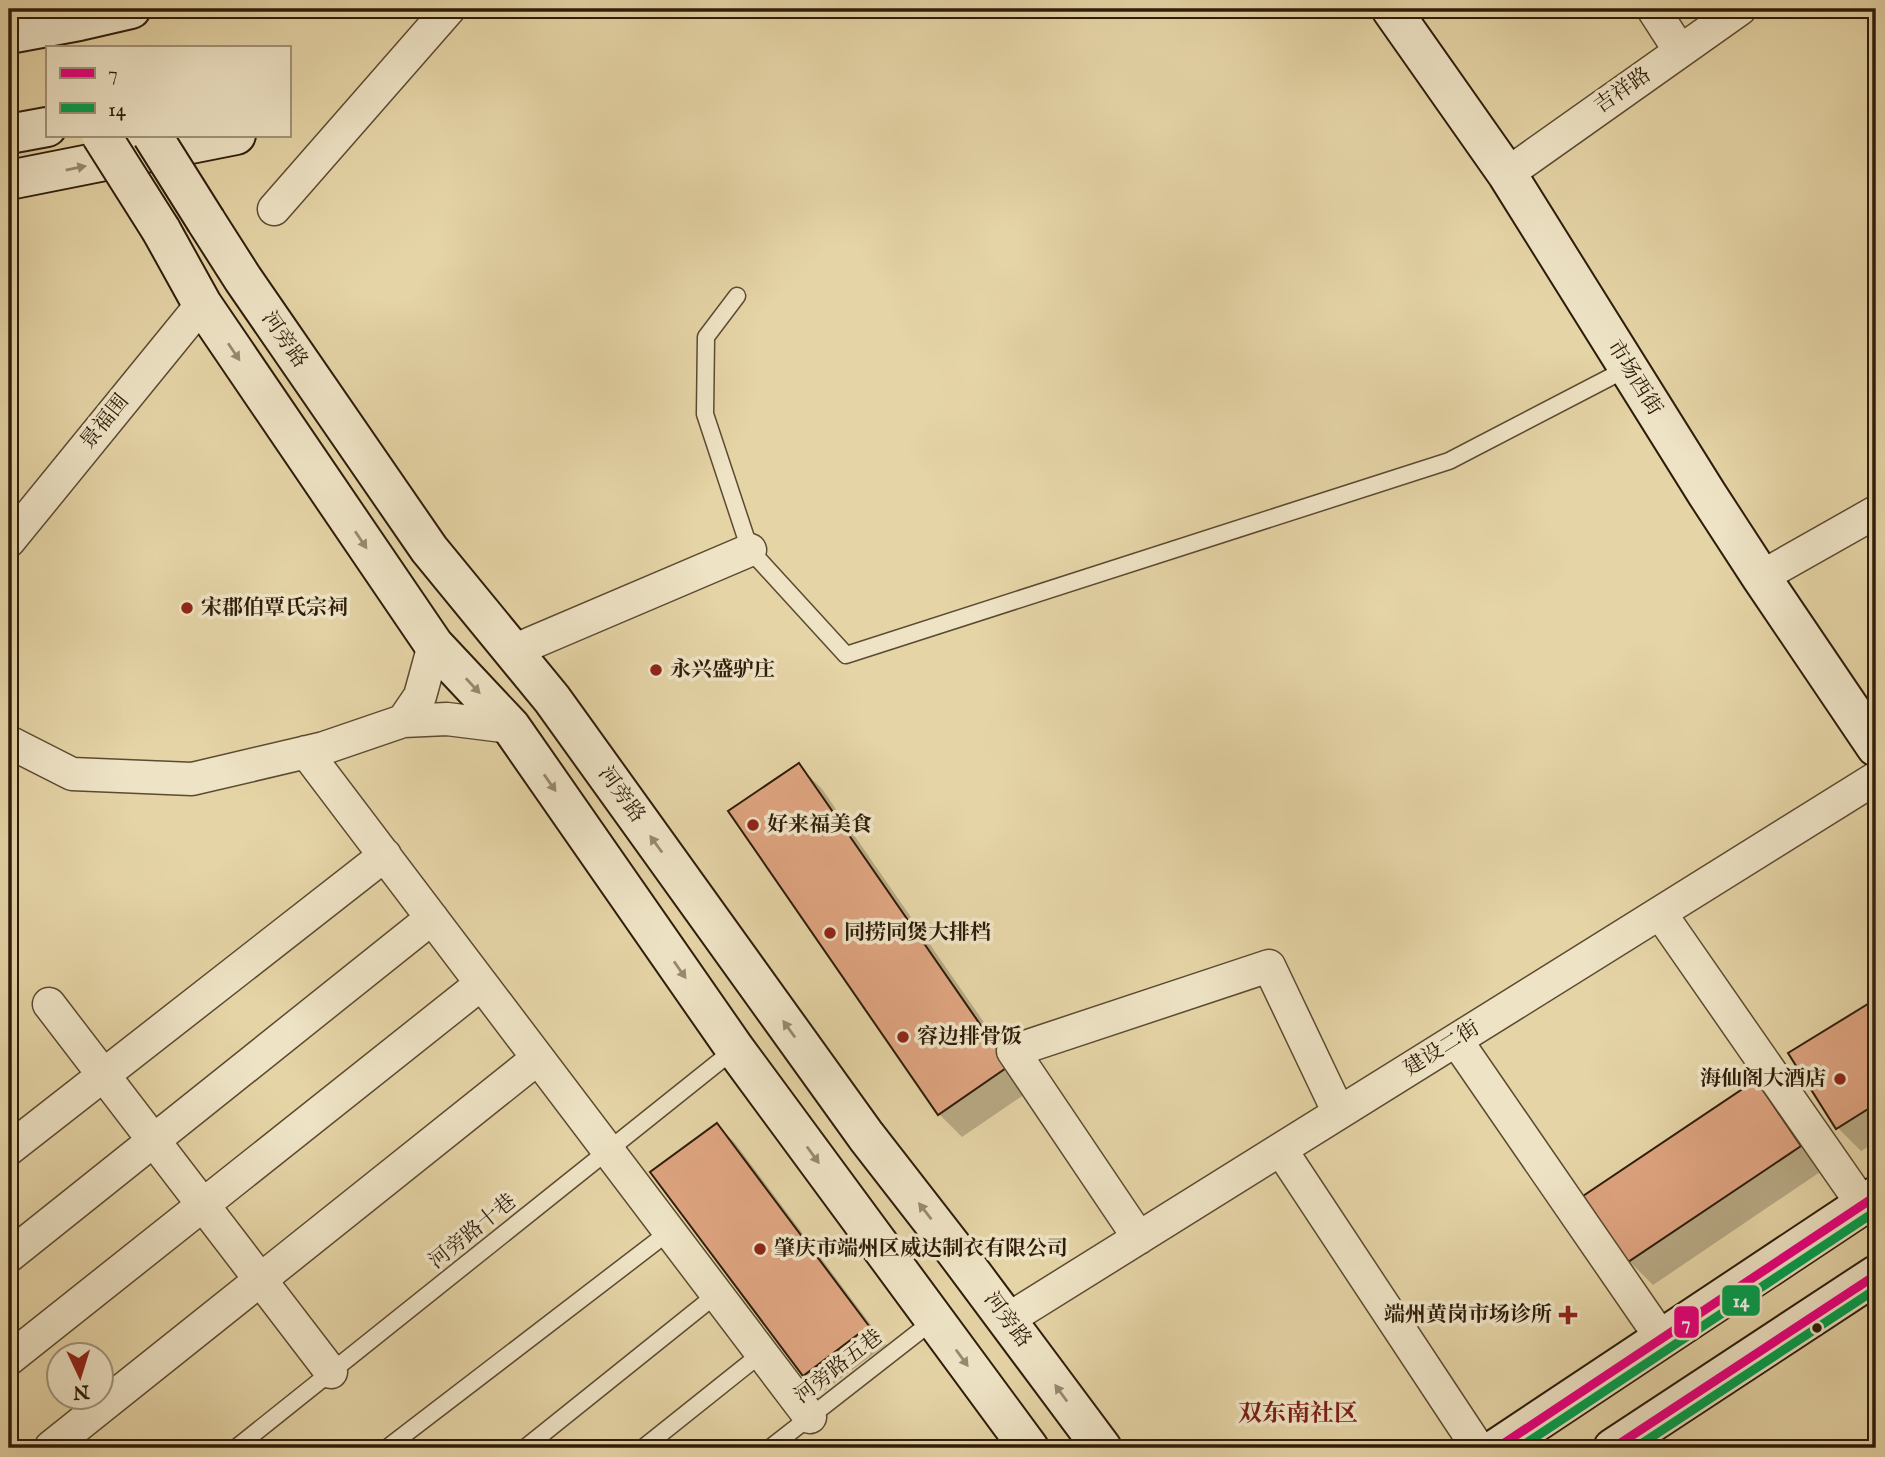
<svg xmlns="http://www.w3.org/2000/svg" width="1885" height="1457" font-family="'IM FELL English','Noto Serif SC',serif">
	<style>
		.shadow { fill: #0003 }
		.building { fill: #dea480; stroke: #2e1c0a; stroke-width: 2 }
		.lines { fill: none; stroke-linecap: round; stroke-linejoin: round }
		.lane-casing { stroke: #5c4a31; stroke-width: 19 }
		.street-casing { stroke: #5c4a31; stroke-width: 35 }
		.secondary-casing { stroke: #2e1c0a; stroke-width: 42 }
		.lane { stroke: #eee3c5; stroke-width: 16 }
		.street { stroke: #eee3c5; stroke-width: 32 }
		.secondary { stroke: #eee3c5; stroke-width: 38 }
		.secondary-bridge-casing { stroke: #2e1c0a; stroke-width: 42; stroke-linecap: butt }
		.secondary-bridge { stroke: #eee3c5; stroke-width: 38 }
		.bus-1-casing { stroke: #eee3c5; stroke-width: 14 }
		.bus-2-casing { stroke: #eee3c5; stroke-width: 14 }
		.bus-1 { stroke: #e5007d; stroke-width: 9 }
		.bus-2 { stroke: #029f4d; stroke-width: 9 }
		.oneway { fill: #988971 }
		.poi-dot { fill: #8f2418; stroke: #eee3c5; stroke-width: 2.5 }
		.bus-dot { fill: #2e1c0a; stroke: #eee3c5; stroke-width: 2.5 }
		.labels { text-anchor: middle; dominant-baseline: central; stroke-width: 7; stroke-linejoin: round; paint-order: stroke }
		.street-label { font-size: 21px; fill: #2e1c0a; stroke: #eee3c5 }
		.poi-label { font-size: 21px; font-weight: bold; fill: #2e1c0a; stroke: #eee3c5; text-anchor: start }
		.quarter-label { font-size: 24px; font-weight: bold; fill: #7a1f14; stroke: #eee3c5 }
		.line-badge { stroke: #eee3c5; stroke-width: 2.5 }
		.badge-label { font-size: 19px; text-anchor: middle; font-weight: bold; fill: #fff }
	</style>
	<rect width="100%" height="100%" fill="#e5d4a6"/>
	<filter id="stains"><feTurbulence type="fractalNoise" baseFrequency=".00286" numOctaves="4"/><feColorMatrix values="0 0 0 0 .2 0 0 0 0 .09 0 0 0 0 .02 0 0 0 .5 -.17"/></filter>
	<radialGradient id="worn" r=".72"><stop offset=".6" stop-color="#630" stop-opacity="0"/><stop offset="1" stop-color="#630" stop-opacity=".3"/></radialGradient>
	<path class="shadow" d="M799,766L822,789L1031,1090L962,1137L939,1114Z
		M1876,1001V1142L1861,1151L1838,1128L1791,1054Z
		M1756,1082L1779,1106L1823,1170L1653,1285L1629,1261L1586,1197Z
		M717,1125L735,1143L886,1345L822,1392L804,1375Z"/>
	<path class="building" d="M799,763L1009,1066L938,1115L728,811Z
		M1876,999V1104L1836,1129L1788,1053Z
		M1756,1080L1801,1146L1628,1262L1583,1196Z
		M717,1123L869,1326L803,1376L650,1172Z"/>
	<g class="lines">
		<g class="lane-casing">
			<path id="lane" d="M737,296L706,337L705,414L750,550L846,655L1449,461L1628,368
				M236,1448L735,1049
				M387,1448L670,1231
				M525,1448L717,1294
				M643,1448L762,1353
				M770,1448L934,1320"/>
		</g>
		<g class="street-casing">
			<path id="street" d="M1653,9L1680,51
				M1507,174L1740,9
				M274,209L449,9
				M9,541L202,304
				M1761,577L1876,512
				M513,651L750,550
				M403,721L420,696L434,645
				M9,742L72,774L192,779L324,748L403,721L447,719L511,727
				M306,752L810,1417
				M1660,913L1863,1205
				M49,1004L331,1372
				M1456,1040L1662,1339
				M9,1149L385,855
				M1281,1150L1478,1448
				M1139,1238L1013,1051L1269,966L1339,1113
				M9,1256L432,918
				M1007,1320L1876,778
				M9,1359L481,984
				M51,1447L538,1058"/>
		</g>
		<g class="secondary-casing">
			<path id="secondary" d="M1391,9L1507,174L1707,494L1761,577L1876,747
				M9,34L79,21L131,9
				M9,134L47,127
				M9,180L236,135
				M206,221L243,279L429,549L552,699L866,1136L953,1248L1102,1448
				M161,230L202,304L434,645L511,727L735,1049L1029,1448
				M1497,1448L1876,1196
				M1613,1448L1876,1275"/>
		</g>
		<use href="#lane" class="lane"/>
		<use href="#street" class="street"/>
		<use href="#secondary" class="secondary"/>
		<g class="secondary-bridge-casing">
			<path id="secondary-bridge" d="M101,135L161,230
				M152,135L206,221"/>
		</g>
		<use href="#secondary-bridge" class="secondary-bridge"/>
		<g class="bus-1-casing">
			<path id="bus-1" d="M1497,1448L1876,1196
				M1613,1448L1876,1275"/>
		</g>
		<g class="bus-2-casing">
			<path id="bus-2" d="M1519,1448L1876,1211
				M1635,1448L1876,1289"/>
		</g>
		<use href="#bus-1" class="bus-1"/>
		<use href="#bus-2" class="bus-2"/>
	</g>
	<defs><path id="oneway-solid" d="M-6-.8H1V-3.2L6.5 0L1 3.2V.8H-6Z" transform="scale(1.75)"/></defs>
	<g class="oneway">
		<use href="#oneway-solid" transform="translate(76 168) rotate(-12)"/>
		<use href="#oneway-solid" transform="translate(234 352) rotate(56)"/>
		<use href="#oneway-solid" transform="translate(361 540) rotate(56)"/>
		<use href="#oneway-solid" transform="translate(473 686) rotate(47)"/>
		<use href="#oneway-solid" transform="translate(550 783) rotate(55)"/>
		<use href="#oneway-solid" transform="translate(656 844) rotate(-126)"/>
		<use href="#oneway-solid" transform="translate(680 970) rotate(55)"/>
		<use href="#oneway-solid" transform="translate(789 1029) rotate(-126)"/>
		<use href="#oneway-solid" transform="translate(813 1155) rotate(54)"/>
		<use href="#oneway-solid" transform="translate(925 1211) rotate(-128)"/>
		<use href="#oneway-solid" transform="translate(962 1358) rotate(54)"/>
		<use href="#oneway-solid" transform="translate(1061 1393) rotate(-126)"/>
	</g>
	<g class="poi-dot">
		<circle cx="187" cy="608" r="7"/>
		<circle cx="656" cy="670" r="7"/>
		<circle cx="753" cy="825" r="7"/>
		<circle cx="830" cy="933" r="7"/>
		<circle cx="903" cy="1037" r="7"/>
		<circle cx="1840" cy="1079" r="7"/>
		<circle cx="760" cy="1249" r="7"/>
		<path d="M1564.5 1304.5h7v7h7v7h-7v7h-7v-7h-7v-7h7z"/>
	</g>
	<circle class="bus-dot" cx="1817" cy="1328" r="6"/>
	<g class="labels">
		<g class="street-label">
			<text transform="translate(1623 91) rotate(-35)">吉祥路</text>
			<text transform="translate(284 340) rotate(55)">河旁路</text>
			<text transform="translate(1634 378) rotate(58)">市场西街</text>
			<text transform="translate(105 422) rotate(-51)">景福围</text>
			<text transform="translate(621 795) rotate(54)">河旁路</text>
			<text transform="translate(1442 1049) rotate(-32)">建设二街</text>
			<text transform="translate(473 1232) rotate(-39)">河旁路十巷</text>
			<text transform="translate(1007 1320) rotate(53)">河旁路</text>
			<text transform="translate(839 1367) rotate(-38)">河旁路五巷</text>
		</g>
		<g class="poi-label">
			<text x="201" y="608">宋郡伯覃氏宗祠</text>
			<text x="670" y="670">永兴盛驴庄</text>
			<text x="767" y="825">好来福美食</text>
			<text x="844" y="933">同捞同煲大排档</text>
			<text x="917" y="1037">容边排骨饭</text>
			<text x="1826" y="1079" text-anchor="end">海仙阁大酒店</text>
			<text x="774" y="1249">肇庆市端州区威达制衣有限公司</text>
			<text x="1552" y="1315" text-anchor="end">端州黄岗市场诊所</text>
		</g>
		<g class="quarter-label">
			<text x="1298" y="1414">双东南社区</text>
		</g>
	</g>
	<g class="line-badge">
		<rect x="1721" y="1284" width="40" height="33" rx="7" fill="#029f4d"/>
		<rect x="1673" y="1305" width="27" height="34" rx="7" fill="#e5007d"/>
	</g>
	<g class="badge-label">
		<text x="1741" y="1307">14</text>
		<text x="1686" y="1329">7</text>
	</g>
	<rect width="1885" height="1457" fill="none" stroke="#e5d4a6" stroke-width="35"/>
	<rect x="10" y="10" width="1864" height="1436" fill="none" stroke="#2e1c0a" stroke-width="3.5"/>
	<rect x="18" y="18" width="1850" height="1422" fill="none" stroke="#2e1c0a" stroke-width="2"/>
	<rect x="46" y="46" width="245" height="91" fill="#eee3c5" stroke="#a1937a" stroke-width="2"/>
	<rect x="60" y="68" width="35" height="10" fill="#e5007d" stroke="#a1937a" stroke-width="2"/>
	<text x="108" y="80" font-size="21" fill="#2e1c0a">7</text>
	<rect x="60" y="103" width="35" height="10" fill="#029f4d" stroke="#a1937a" stroke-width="2"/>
	<text x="108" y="116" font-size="21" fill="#2e1c0a">14</text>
	<g transform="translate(80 1376) rotate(176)"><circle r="33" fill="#eee3c5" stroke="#a1937a" stroke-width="2"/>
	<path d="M0-5L12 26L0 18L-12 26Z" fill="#8f2418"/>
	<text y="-10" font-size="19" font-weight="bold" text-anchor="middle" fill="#2e1c0a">N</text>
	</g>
	<rect width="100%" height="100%" filter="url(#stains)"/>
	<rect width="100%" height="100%" fill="url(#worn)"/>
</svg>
